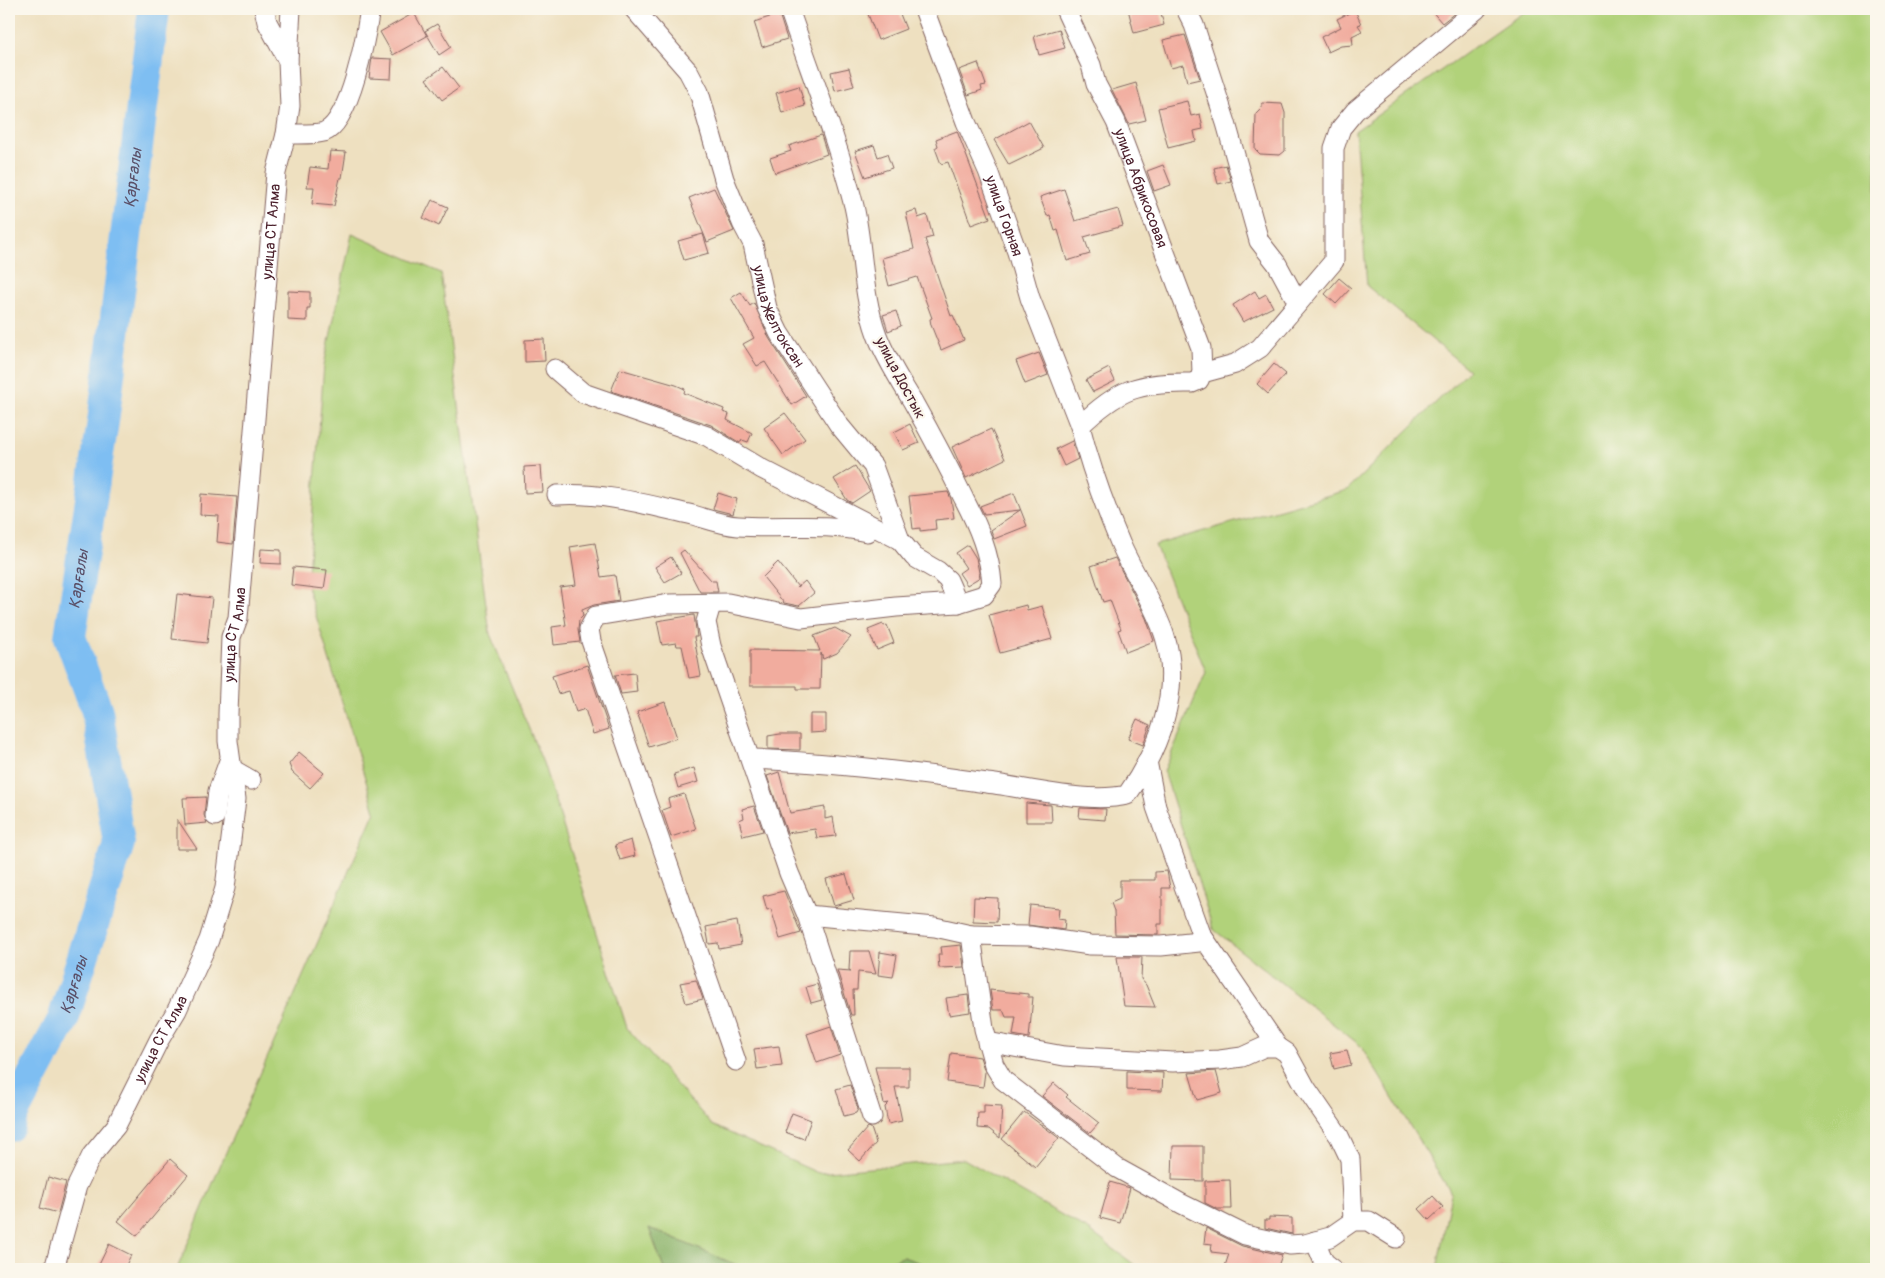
<svg xmlns="http://www.w3.org/2000/svg" width="1885" height="1278" font-family="Pangolin,sans-serif">
	<style>
		.green { fill: #b1d27a; stroke: #7e7852 }
		.forest { fill: #8cb46a; stroke: #6b6a4a }
		.lines { fill: none; stroke-linecap: round; stroke-linejoin: round }
		.river { stroke: #7ebef2; stroke-width: 32 }
		.building { fill: #f1ac9e }
		.minor-casing { stroke: #83635f; stroke-width: 21 }
		.minor { stroke: #fff; stroke-width: 19 }
		.labels { text-anchor: middle; dominant-baseline: central; stroke-width: 4.5; stroke-linejoin: round; paint-order: stroke }
		.street-label { font-size: 15px; fill: #4a1f2b; stroke: #fbf7ec }
		.water-label { font-size: 16px; font-style: italic; fill: #5a4f67; stroke: #fbf7ec }
	</style>
	<rect width="100%" height="100%" fill="#fbf7ec"/>
	<filter id="ink" filterUnits="userSpaceOnUse"><feTurbulence type="fractalNoise" baseFrequency=".02" numOctaves="2"/><feDisplacementMap in="SourceGraphic" scale="10" xChannelSelector="R" yChannelSelector="G"/><feConvolveMatrix kernelMatrix="1 2 1 2 8 2 1 2 1" color-interpolation-filters="sRGB"/></filter>
	<filter id="wash" filterUnits="userSpaceOnUse"><feTurbulence type="fractalNoise" baseFrequency=".0096" numOctaves="4" result="noise"/><feDisplacementMap in="SourceGraphic" scale="20" xChannelSelector="R" yChannelSelector="G"/><feGaussianBlur stdDeviation="1.12" result="paint"/><feColorMatrix in="noise" values="0 0 0 0 0 0 0 0 0 0 0 0 0 0 0 0 0 1.4 0 .05"/><feComposite in="paint" operator="in"/></filter>
	<g filter="url(#wash)">
		<rect width="100%" height="100%" fill="#eee0c0"/>
		<path class="green" d="M1528,9H1876V1269H1437L1451,1193L1361,1046L1213,929L1164,771L1206,672L1155,545L1347,490L1469,370L1367,286L1355,131Z
			M352,234L441,273L490,634L543,763L627,1028L712,1125L818,1173L964,1159L1090,1231L1140,1269H938L903,1257L867,1269H746L649,1228L664,1269H177L220,1166L375,811L307,586L324,365Z"/>
		<path class="forest" d="M649,1228L746,1269H664Z
			M903,1257L938,1269H867Z"/>
		<g class="lines">
			<path class="river" id="s1" d="M9,1126L11,1117L63,1020L119,843L97,711L70,637L104,415L154,9"/>
		</g>
		<g id="blocks">
			<path class="building" d="M866,9H898L906,29L878,40Z
				M1128,9H1156L1161,13L1164,25L1134,33Z
				M1430,9H1460L1442,23Z
				M1355,10L1361,24L1358,25L1362,31L1352,36L1353,45L1341,46L1328,52L1321,37L1341,27L1337,19Z
				M414,13L427,36L393,55L380,32Z
				M779,14L787,39L762,47L754,22Z
				M437,24L451,47L439,55L425,31Z
				M1059,29L1065,48L1039,55L1034,36Z
				M1185,35L1200,79L1187,82L1183,65L1171,68L1163,40Z
				M372,58L392,59L391,79L369,78Z
				M978,63L986,85L981,86L982,90L968,95L959,70Z
				M443,67L459,88L442,100L426,79Z
				M849,68L854,86L835,91L831,72Z
				M1136,83L1146,120L1129,124L1112,90Z
				M799,86L805,106L782,113L776,93Z
				M1187,101L1191,116L1200,114L1203,129L1194,131L1196,141L1168,148L1158,108Z
				M1262,103L1282,104L1285,113V151L1280,155L1260,154L1255,149L1256,114L1262,108Z
				M1029,121L1044,148L1009,165L994,140Z
				M957,131L990,218L971,225L948,162L941,164L935,148L938,146L936,139Z
				M821,135L827,154L775,173L770,158L791,151L789,146Z
				M874,145L878,157L887,154L892,168L865,177L855,151Z
				M330,151L346,152L342,178H340L334,206L312,204L314,187H307L310,167L328,169Z
				M1163,165L1171,185L1154,191L1147,171Z
				M1226,165L1231,181L1218,184L1214,168Z
				M714,188L734,231L707,242L689,198Z
				M1064,189L1075,221L1118,209L1123,226L1084,237L1090,254L1067,261L1058,230L1055,231L1050,215L1047,216L1040,197Z
				M432,200L448,207L439,226L423,218Z
				M916,210L918,218L927,215L933,237L925,239L951,316L953,315L964,340L941,350L931,325L930,319L932,318L917,277L889,286L882,258L914,249L906,213Z
				M703,234L709,253L684,260L678,241Z
				M1339,278L1351,288L1336,304L1325,294Z
				M288,291L310,292V308H307V321L288,320Z
				M1255,291L1259,298L1266,294L1273,307L1243,322L1233,305Z
				M741,292L750,306L754,303L769,338L806,396L792,405L765,362L757,366L743,344L754,338L731,298Z
				M896,311L901,326L888,331L883,315Z
				M544,339L545,361L525,362V340Z
				M1039,353L1048,375L1025,384L1016,361Z
				M1274,364L1286,374L1268,394L1257,384Z
				M1109,368L1115,381L1093,392L1086,380Z
				M620,369L676,385L685,389L684,393L724,409L723,412L729,414L727,420L752,433L748,442L742,440L740,443L711,425L611,391Z
				M785,413L805,439L783,455L764,428Z
				M910,424L919,443L903,450L894,432Z
				M991,429L1005,459L966,478L952,447Z
				M1072,441L1078,459L1064,466L1056,449Z
				M541,466L543,492L525,493L524,467Z
				M855,466L870,491L852,503L847,500L834,479Z
				M948,492L951,499L954,518L935,520L936,529L920,531V528L913,529L909,496Z
				M718,493L737,499L733,514L713,509Z
				M1014,493L1027,526L994,539L991,530L1020,510L984,514L980,506Z
				M201,494L237,497L233,544L217,542L219,516L200,515Z
				M595,543L601,577L615,575L619,601L594,605L582,610L583,616L579,620L578,630L580,642L554,645L552,627L566,625L560,587L576,585L570,547Z
				M968,545L976,558L980,577L967,585L959,573L966,568L956,553Z
				M261,549L281,550V564L260,563Z
				M684,550L712,581H716L718,592H700L680,553Z
				M671,557L681,573L665,582L655,567Z
				M1115,558L1146,618L1154,641L1126,652L1118,630L1121,629L1110,600L1103,602L1091,566Z
				M778,562L798,587L805,581L814,593L799,606L784,603L763,577Z
				M293,567L327,570L324,589L291,585Z
				M177,594L212,598L207,643L172,639Z
				M1026,605L1027,610L1042,606L1052,639L1000,653L989,615Z
				M694,615L697,637H694L701,676L689,678L682,646H677L676,643L662,645L657,621Z
				M883,624L884,626L887,625L894,643L877,650L868,630Z
				M835,628L851,637L837,653L823,659L821,653L820,689H797V686H750V650L820,651L814,636Z
				M587,665L609,729L593,734L585,709L576,712L569,691L558,694L552,676Z
				M635,673L637,692L621,694L615,675Z
				M665,702L677,738L649,747L637,712Z
				M810,714H826V732L810,733Z
				M1137,719L1150,725L1143,745L1128,739Z
				M780,734H800V750L768,749V736Z
				M299,752L324,773L310,788L292,772L289,764Z
				M694,768L698,782L678,788L674,774Z
				M779,772L790,813L825,807V819L833,817L836,836L817,838L815,829L787,833L767,776Z
				M684,794L696,829L671,837L662,810L670,807L668,799Z
				M206,797L204,815L207,823L185,825L183,798Z
				M1026,803L1051,805L1052,822H1026Z
				M754,806L763,831L743,836L739,820L744,818L742,809Z
				M1080,808L1106,809L1105,820L1079,818Z
				M177,819L197,849H177Z
				M631,840L635,856L620,860L615,845Z
				M1167,871L1170,888H1162V924H1158V935L1115,934L1114,911L1111,903L1120,899V880H1155V872Z
				M846,874L854,900L834,906L826,879Z
				M784,891L801,933L780,939L771,909L767,910L763,896Z
				M974,897L998,898L997,922L973,921Z
				M1030,905L1059,908L1058,919L1065,920L1064,930L1028,925Z
				M737,921L741,945L719,949L718,943L709,944L706,927Z
				M961,945L964,967L939,968L938,954H942L941,947Z
				M850,951H869L876,974L858,972L857,990H853L854,1015H851L837,970L851,971L849,970Z
				M880,952L897,955L893,977L878,975Z
				M1117,957H1142L1141,979L1146,985L1155,1007L1124,1006Z
				M696,980L703,999L686,1003L680,983Z
				M817,984L822,1000L811,1003L806,987Z
				M990,990L1028,994V997H1033L1029,1038L1013,1035L1016,1017H1006L1003,1010H993Z
				M968,995L970,1012L949,1015L946,998Z
				M831,1026L840,1055L817,1063L807,1034Z
				M779,1046L782,1066L757,1069L754,1049Z
				M1347,1050L1351,1065L1334,1069L1330,1053Z
				M951,1053L980,1057L985,1072L983,1087L947,1082Z
				M875,1067H909V1087H895L902,1121L888,1124L885,1107L889,1103L884,1104Z
				M1127,1071L1163,1073L1162,1091L1127,1090Z
				M1216,1071L1222,1093L1197,1100L1189,1073Z
				M1054,1083L1068,1095L1066,1097L1099,1123L1090,1133L1042,1096Z
				M850,1085L858,1109L856,1113L844,1116L836,1089Z
				M984,1105L1002,1106L1000,1138L989,1129L977,1128L978,1113H984Z
				M1024,1112L1059,1138L1035,1167L1002,1139Z
				M792,1113L811,1120L804,1139L785,1132Z
				M868,1127L871,1128L876,1143L860,1161L848,1150Z
				M1173,1146H1203V1181L1172,1180Z
				M170,1159L188,1175L137,1236L118,1221Z
				M48,1177L66,1182L58,1213L40,1208Z
				M1230,1180L1231,1209H1217L1205,1203V1181Z
				M1110,1182L1130,1188L1120,1223L1100,1218Z
				M1433,1196L1443,1207L1429,1220L1419,1209Z
				M1269,1217L1292,1218V1234L1265,1228V1220H1269Z
				M1206,1228L1242,1246L1282,1255L1277,1269H1224L1229,1254L1211,1252L1212,1244L1204,1243Z
				M109,1244L131,1255L124,1269H97Z"/>
		</g>
	</g>
	<g filter="url(#ink)">
		<use href="#blocks" fill-opacity="0" stroke="#83635f" stroke-width="1"/>
		<g class="lines">
			<g class="minor-casing">
				<g id="minor">
					<path id="s2" d="M634,9L688,71L699,92L724,179L742,223L753,244L767,308L779,333L839,425L873,466L900,540L914,557L938,571L948,580L958,603"/>
					<path id="s3" d="M924,9L966,122L988,171L1017,252L1030,298L1080,426"/>
					<path id="s4" d="M1065,9L1091,65L1096,84L1116,122L1201,348L1202,373"/>
					<path d="M1186,9L1194,25L1226,123L1259,241L1277,264L1298,303"/>
					<path d="M288,61L291,9"/>
					<path d="M286,134C297,134 314,135 324,132C351,122 366,35 370,9"/>
					<path d="M555,369L583,393L707,436L762,469L900,540"/>
					<path d="M557,495C604,492 648,505 693,515C707,519 723,525 738,526C781,529 824,522 867,532"/>
					<path d="M711,605L706,622L711,646L789,873L807,915L872,1117"/>
					<path d="M752,759C830,762 910,772 987,783C1029,788 1087,804 1127,795C1158,751 1182,692 1165,637C1155,605 1135,576 1121,545C1105,507 1090,466 1080,426C1118,389 1138,382 1192,383L1199,380L1202,373L1235,364L1260,348L1334,261V148L1341,128L1355,111L1477,9"/>
					<path d="M232,769L251,780"/>
					<path d="M215,816L218,791L229,761"/>
					<path d="M807,915L935,927L971,935L984,1029L994,1065L1003,1080L1117,1168L1182,1204L1245,1235L1290,1245L1305,1244L1330,1237L1353,1221H1369L1396,1238"/>
					<path d="M1201,934L1278,1047"/>
					<path d="M971,935L1030,936L1090,945L1161,946L1199,942L1201,934L1156,807L1147,761"/>
					<path d="M987,1042L1064,1056L1173,1062L1220,1060L1242,1057L1264,1047H1278L1287,1053L1306,1088L1339,1136L1350,1159L1353,1221"/>
					<path d="M736,1061L591,641L589,629L596,616L669,604L728,603L801,618L896,607L958,603L984,595L992,584C990,554 978,526 964,499C948,466 931,434 913,402C900,380 886,359 877,335C861,291 864,250 854,206C837,139 811,74 789,9"/>
					<path d="M1315,1241L1324,1262L1333,1269"/>
					<path id="s5" d="M54,1269L77,1186L92,1155L116,1126L159,1040L177,1010L209,940L225,888L236,799L228,741V714L231,637L238,618L276,173L286,134L290,106L288,61L267,22L264,9"/>
				</g>
			</g>
			<use href="#minor" class="minor"/>
		</g>
	</g>
	<g class="labels">
		<g class="street-label">
			<text stroke="none"><textPath href="#s4" startOffset="195">улица Абрикосовая</textPath></text>
			<text stroke="none"><textPath href="#s3" startOffset="222">улица Горная</textPath></text>
			<text stroke="none"><textPath href="#s5" startOffset="1081">улица СТ Алма</textPath></text>
			<text stroke="none"><textPath href="#s2" startOffset="345">улица Желтоксан</textPath></text>
			<text transform="translate(900 378) rotate(62)">улица Достык</text>
			<text stroke="none"><textPath href="#s5" startOffset="676">улица СТ Алма</textPath></text>
			<text stroke="none"><textPath href="#s5" startOffset="256">улица СТ Алма</textPath></text>
		</g>
		<g class="water-label">
			<text stroke="none"><textPath href="#s1" startOffset="981">Қарғалы</textPath></text>
			<text stroke="none"><textPath href="#s1" startOffset="576">Қарғалы</textPath></text>
			<text stroke="none"><textPath href="#s1" startOffset="156">Қарғалы</textPath></text>
		</g>
	</g>
	<rect width="1885" height="1278" fill="none" stroke="#fbf7ec" stroke-width="30"/>
</svg>
